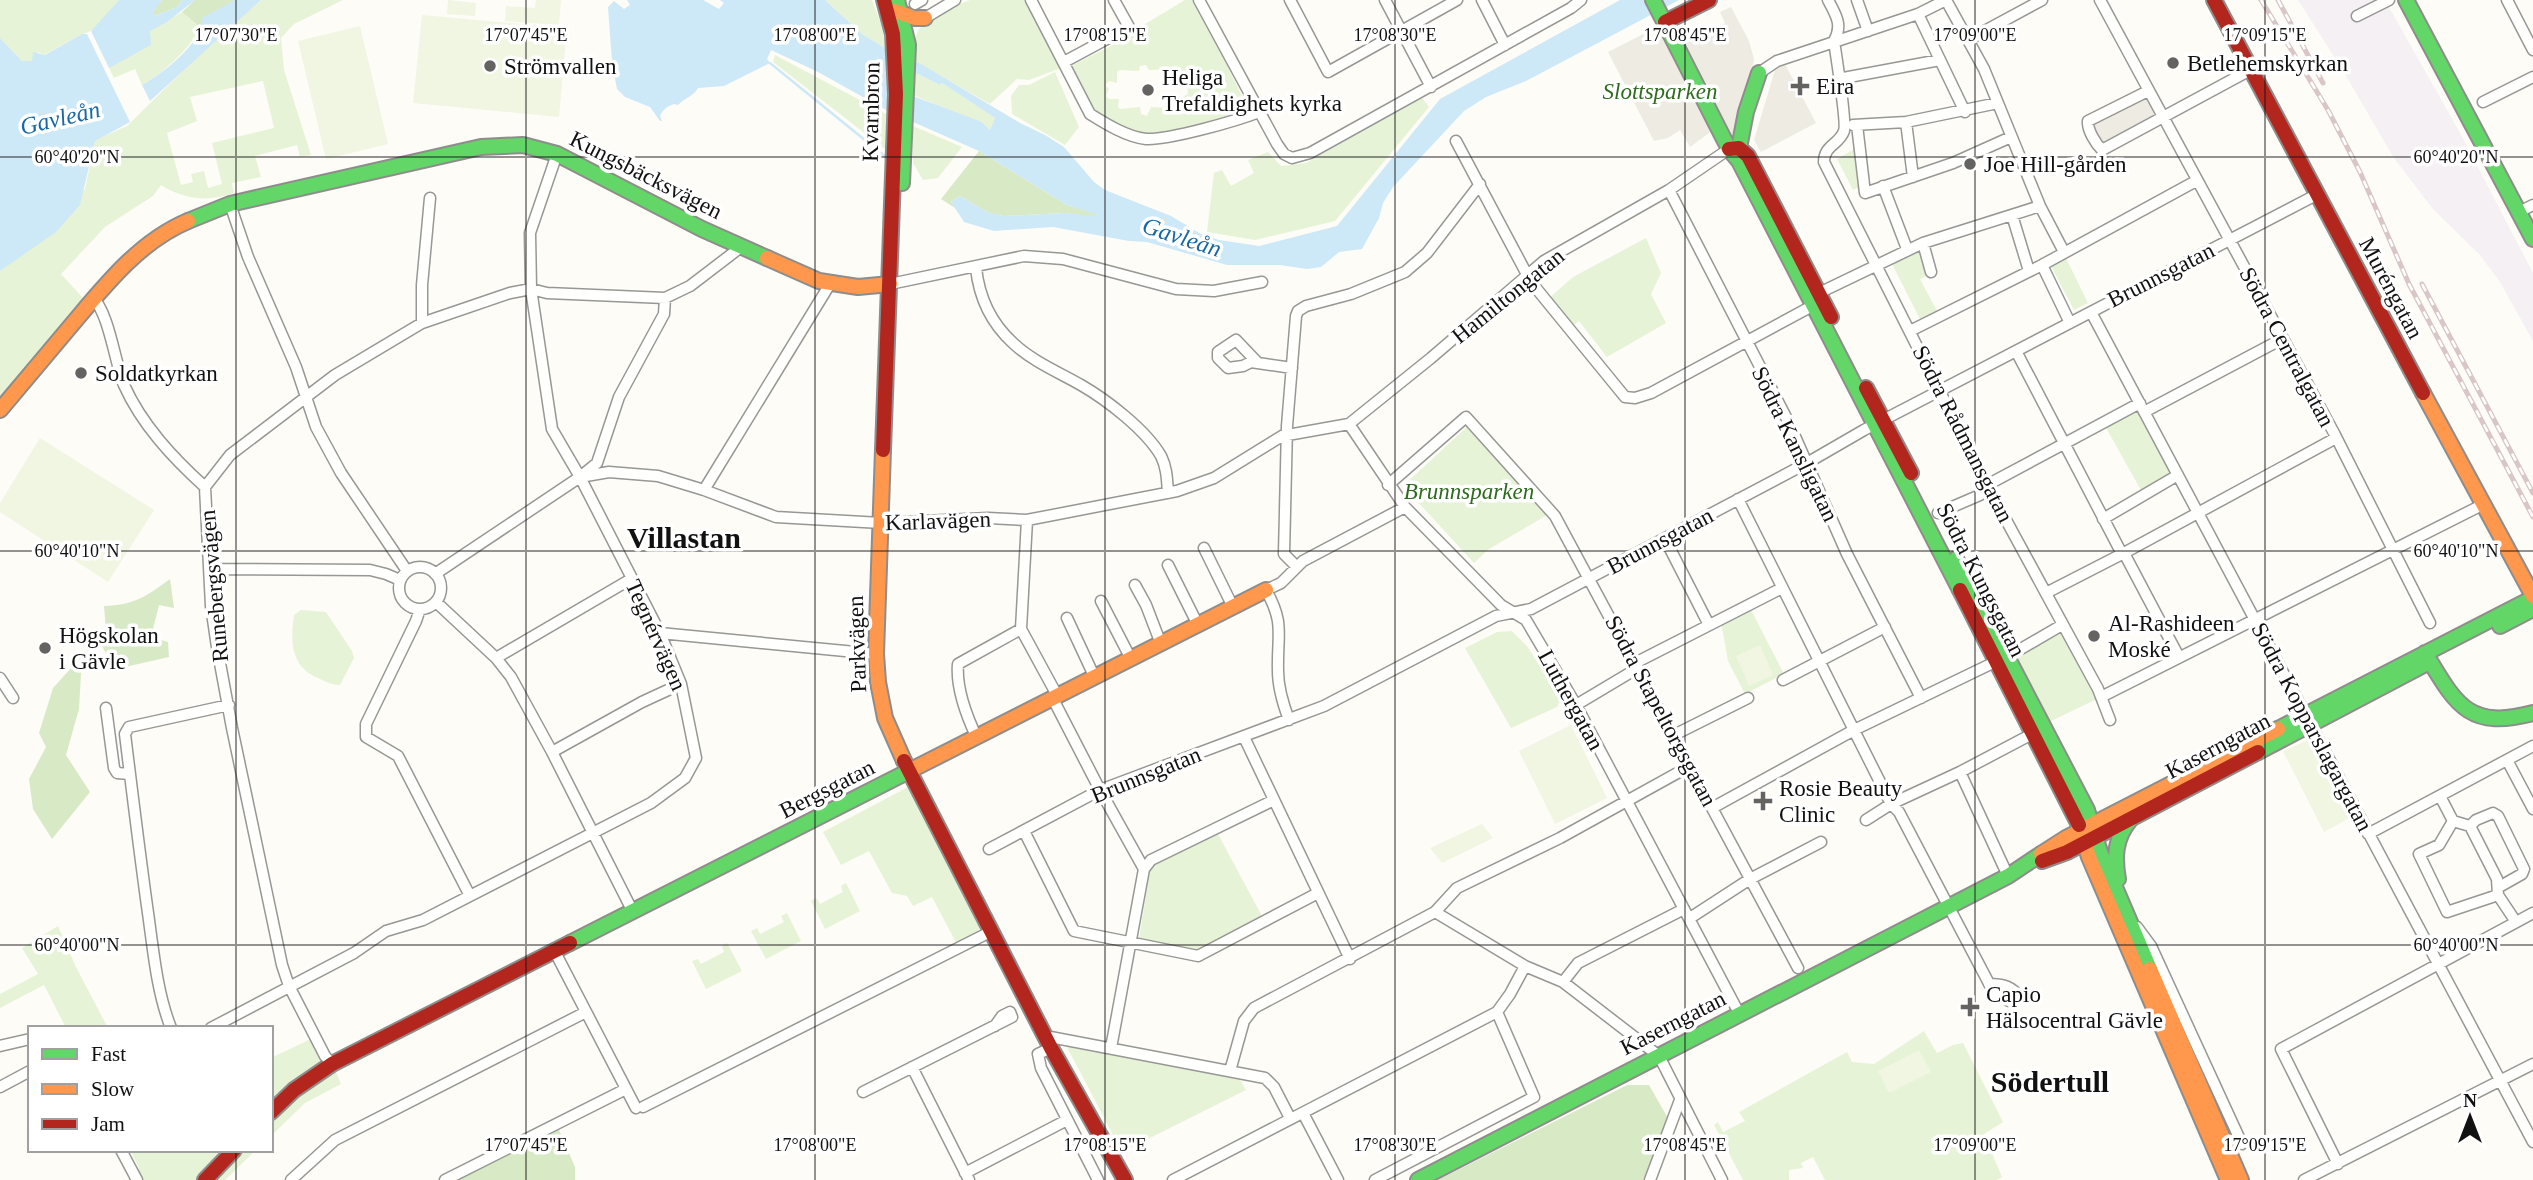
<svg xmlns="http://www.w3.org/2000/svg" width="2533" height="1180" font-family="Georgia,serif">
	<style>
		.industrial { fill: #f5f0f3 }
		.green { fill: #e7f3d7; fill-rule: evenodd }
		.forest { fill: #d8eac5 }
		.pitch { fill: #f0f6e1 }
		.plaza { fill: #edebe2 }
		.water { fill: #cde8f7; fill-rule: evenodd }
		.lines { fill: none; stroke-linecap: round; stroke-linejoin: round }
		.stream { stroke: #cde8f7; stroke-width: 2.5 }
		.street-casing { stroke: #979795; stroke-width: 13 }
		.fast-casing { stroke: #8e8d8b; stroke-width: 18 }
		.slow-casing { stroke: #8e8d8b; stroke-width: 18 }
		.jam-casing { stroke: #8e8d8b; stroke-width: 18 }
		.street { stroke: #fffffe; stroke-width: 10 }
		.fast { stroke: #63d668; stroke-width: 14 }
		.slow { stroke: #ff974d; stroke-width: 14 }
		.jam { stroke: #b3261e; stroke-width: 14 }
		.rail-casing { stroke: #d9c6c7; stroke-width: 5 }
		.rail { stroke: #fff; stroke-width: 2.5; stroke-dasharray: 8; stroke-linecap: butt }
		.ticks { fill: none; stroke: #111; stroke-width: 2; stroke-opacity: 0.45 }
		.poi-dot { fill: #646362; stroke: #fff; stroke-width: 2.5 }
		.labels { text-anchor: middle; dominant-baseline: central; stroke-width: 7; stroke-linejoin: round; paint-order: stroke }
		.poi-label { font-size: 23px; fill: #111; stroke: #fff; text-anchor: start }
		.park-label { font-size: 23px; font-style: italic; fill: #2f6b1f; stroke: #fff }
		.street-label { font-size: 23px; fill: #111; stroke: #fff }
		.water-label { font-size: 24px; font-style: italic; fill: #1768a6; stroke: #fff }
		.district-label { font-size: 30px; font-weight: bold; fill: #111; stroke: #fff }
		.ticks-label { font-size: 18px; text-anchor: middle; fill: #111; stroke: #fff; stroke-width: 7; stroke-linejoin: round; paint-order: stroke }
	</style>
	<rect width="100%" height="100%" fill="#fdfcf7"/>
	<path class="industrial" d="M2298,0H2385L2460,133L2533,273V341L2500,282L2480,255L2433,209L2394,158L2342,69Z"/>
	<path class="green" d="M0,0H119C107,11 99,31 82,34L44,55L38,52L32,61H22L0,38Z
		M261,0H343L294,24L281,38L284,70L311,155L300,157L297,145L255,156L261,177L232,183L234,193C208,202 185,200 161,185L153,196L105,227L61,274L84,299L0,402V271L25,252L85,189L95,140L127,126L204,50ZM263,81L274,128L212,143L222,184L208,188L204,171L191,174L193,182L181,185L167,133L197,121L190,97Z
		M825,0H872L883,29L885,48L862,34Z
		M970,0H1028L1064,67L1029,80L1017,79L990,104L914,61C915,52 913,41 917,33C924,17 954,6 970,0Z
		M1185,0H1192L1208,26L1251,115L1148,139L1090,114L1067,68L1133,35L1145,24ZM1146,65L1149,70L1180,69L1179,80L1187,83L1188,94L1180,98L1171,97L1172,105L1170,108L1151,107L1147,116L1141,114L1140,107L1120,109L1118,107L1119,99H1109L1106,96L1109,88L1106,87V84L1109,81L1117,83V72L1120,70L1139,71L1140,66Z
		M182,12L201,28C186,52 166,70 142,85L135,69L114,78L109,68L149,31Z
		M775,55L886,114L885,149L773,62Z
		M888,66L914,72L940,85L942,83L995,118L990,130L982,122L958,114L892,86L885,73Z
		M1055,72L1079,127L1065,145L1012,114L1011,96L1019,85H1029Z
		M1422,98L1429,107L1335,221L1255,240L1207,232L1214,173L1222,170L1231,186L1254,173L1248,160L1268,152L1281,166L1306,163Z
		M913,126L962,147L938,178L923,180L913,163Z
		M1858,147L1861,194L1857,188L1853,190L1837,159Z
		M1646,238L1661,273L1651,294L1666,323L1607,357L1579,321L1568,329L1546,301L1573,277Z
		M1918,248L1929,275L1920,279L1938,313L1921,321L1891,262Z
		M2065,256L2088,303L2074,310L2050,264Z
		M2138,406L2175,474L2142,492L2105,426Z
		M1469,425L1549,514L1489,549L1474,563L1403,486Z
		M1749,606L1784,674L1745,694L1728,661L1721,622Z
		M301,610L326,612L352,651L354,658L340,685C332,685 326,682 318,678C291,667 290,641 294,615Z
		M2060,627L2099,698L2047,723L2011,655Z
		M1512,631L1527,646L1561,699L1557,707L1511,728L1465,648L1497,632Z
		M908,787L979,924V931L958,946L932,897L913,906L907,896L892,893L869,851L841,865L823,832Z
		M1218,834L1263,918L1199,950L1139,939L1151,865Z
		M846,883L860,911L825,929L811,901L816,898L820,904L843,892L841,886Z
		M787,913L801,941L766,959L751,931L757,928L760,934L784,922L781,916Z
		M58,926L76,967L108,1028H66L44,985L0,1008V994L38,974L22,948Z
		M727,943L742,971L706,989L692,961L698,959L701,964L724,952L722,946Z
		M1924,1031L1937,1053L1953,1045L1963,1043L2003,1122L1984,1134L2002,1177L1997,1180H1825L1813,1157L1801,1163L1803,1168L1789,1170V1180H1743L1714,1125L1718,1122L1723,1132L1745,1121L1739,1112L1847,1052L1852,1062L1874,1064Z
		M315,1037L327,1052L341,1084L305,1103L271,1136V1058Z
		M1067,1047L1239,1078L1246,1090L1122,1152Z
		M130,1150H256L225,1180H128L139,1168Z"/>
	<path class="forest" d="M162,0H182L177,7L155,16L152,12Z
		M195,0H235L220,9L201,28L182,12Z
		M979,151L1067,205L1098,214L1095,217L1064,213L1004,216L989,213L960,196L951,202L955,208L941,199Z
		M170,579L174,608L159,605L151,637L168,642L169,657L116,669L98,640L106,631L104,606C133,605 146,597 170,579Z
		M82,656L79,709L66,755L90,792L52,839L33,809L29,779L46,747L39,733L53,688Z
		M1627,1085H1649L1669,1120L1643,1180H1438Z
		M557,1125L575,1167V1180H447Z"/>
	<path class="pitch" d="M448,0L476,3L475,16L447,14Z
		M536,0H561L559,25L505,21L506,6L535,8Z
		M422,15L567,28L559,117L413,103Z
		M360,26L388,144L326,159L298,41Z
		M40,438L154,510L108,582L0,512V503Z
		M1760,645L1773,675L1749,686L1736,656Z
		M1571,725L1607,798L1555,824L1519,751Z
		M2310,739L2351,817L2324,832L2283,751Z
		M1482,824L1493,838L1442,863L1430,848Z
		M1919,1050L1931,1072L1889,1093L1878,1071Z"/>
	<path class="plaza" d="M1731,7L1749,41L1754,59L1752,80L1736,130L1731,136L1680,39L1691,33L1695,40L1725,23L1720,12Z
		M1659,26L1713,130L1690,147L1680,130L1668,138L1654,141L1608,52Z
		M1785,64L1816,123L1761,152L1754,140L1775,70Z
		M2148,91L2163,118L2102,150L2088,121Z"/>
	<path class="water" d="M119,0H162L153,12L155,16L177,7L182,0H195L167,22L150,31L151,45L109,68L91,31Z
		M235,0H261L150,101L142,85C164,72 201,45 202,18Z
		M627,0H703L719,9L724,3L720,0H825L862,34L885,48L921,64L1020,123L1045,135L1064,147L1094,182L1105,190L1171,216L1201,234L1219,240L1259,246L1337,226L1440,99L1620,0H1679L1526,81L1486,97L1464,111L1393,187L1383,203L1379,218L1362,249L1339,252L1321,267L1307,269L1280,265H1227L1147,242L1129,241L1053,227L994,231L964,222L951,202L960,196L989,213L1004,216L1064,213L1095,216L1098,215L1067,205L979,151L888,111L818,72L771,50L767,59L770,63L724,86L698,88C693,97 684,98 678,105L674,104C668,106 663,109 660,116L662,121H660L650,107L625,97L617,89L612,62L608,7L614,1L624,9L630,5ZM888,66L914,72L940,85L942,83L995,118L990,130L982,122L905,93L885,73Z
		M82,34H87L130,122L95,141L80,205L56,232L0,271V38L22,61H32L33,52L45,55Z"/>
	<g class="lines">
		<path class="stream" d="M770,63L887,158"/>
		<g class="street-casing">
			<path id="street" d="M1031,0L1090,114C1106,124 1127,137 1146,139C1169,140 1236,121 1259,112
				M1199,0L1277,144L1284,154L1292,158L1310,153L1571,8L1581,0
				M1290,0L1328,72L1457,0
				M1385,0L1431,87
				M1482,0L1505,45
				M1828,0C1836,15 1843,25 1834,41
				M1857,0L1868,31
				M2100,0L2334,433L2430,623
				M2507,0L2533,50
				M915,4L922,0
				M1918,14L1965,112
				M2357,16L2389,0
				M925,18L955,0
				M1968,40L2042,0
				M1834,41C1836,55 1847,123 1844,131C1839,145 1824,145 1824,162L1987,485L2098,689L2110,720
				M1064,62L1129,27L1114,0
				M1759,73L1777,61L1918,14L1946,0L1984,69L2040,206L2064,252
				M1838,79L1940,60
				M2148,91L2088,121C2087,130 2096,144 2102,150L2252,69
				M2483,102L2533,77
				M1906,122L1913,177
				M1853,125L1906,122L1998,103
				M1857,125L1865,193L1953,163L2011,137
				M1456,141L1531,282L1625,397L1635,398L1651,393L1814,305
				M1883,186L1907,249
				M1669,190L1789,423L1847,554L1921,698
				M230,204L248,257L296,367L316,427L341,473L407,571
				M2519,212L2533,205
				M2012,215L2029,271
				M1923,243L1931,272
				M2042,265L2070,323
				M976,268C979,296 991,323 1013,343C1032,361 1058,372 1081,385C1107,400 1146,430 1161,456C1167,468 1167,480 1168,493
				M890,284L1024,256L1063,259L1176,289L1214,291L1262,282
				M1819,293L1923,243L2040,206
				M93,298C109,313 115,363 124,385C142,425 173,458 205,487
				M2091,312L2533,1142
				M422,323V285L430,198
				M1910,331L2042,265L2196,181
				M2016,351L2122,554
				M1257,362L1236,340L1218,352V358L1228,368L1243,366L1251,362L1292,368
				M2144,412L2282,339
				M1349,424L1405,507L1501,605L1526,620L1576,705L1740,1015
				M580,477L609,472L658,476L704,490L776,517L881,523L988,518L1027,520L1177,491L1214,478L1282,436L1349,424L1431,358L1544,261L1669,190L1729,149
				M1388,485L1466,417L1555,516L1798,968
				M704,490L830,284
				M1738,499L1891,804L1899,812L1994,993L2009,1001L2015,998L2016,993C2009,985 1999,984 1989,984
				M1938,513L1980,495L1987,485L2140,403
				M2103,519L2178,475
				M1027,520L1021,629L1058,697
				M1665,539L1709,625
				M1204,548L1233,607
				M2124,553L2179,657
				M1168,565L1198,625
				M1297,567L1284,554L1287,426L1296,316L1298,311L1306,306L1351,294L1405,272L1427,253L1480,184
				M399 588a21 21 0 1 1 42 0a21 21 0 1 1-42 0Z
				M210,569L370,570L386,574L400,580
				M435,574L580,477L597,463L619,397L664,314L665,298
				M1135,585L1146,605L1161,644
				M2046,593L2124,553L2336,438
				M1101,601L1131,659
				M436,602L496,658L511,677L552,752L633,912
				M420,609L416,621L366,724V737L398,756L469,894
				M1067,618L1095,678
				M660,633L876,654
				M2007,657L2062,625
				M496,658L631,579
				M1635,663L1782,588
				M0,678L13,698
				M1783,680L1885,627
				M2101,697L2482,505
				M1053,699L1100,790L1144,869
				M1576,705L1638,668
				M106,708L114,768L117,773L130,774
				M1289,720C1283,704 1278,688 1278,671C1277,634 1285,624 1266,590L1281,583L1303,561L1405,507
				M1674,735L1748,698
				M1244,737L1350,959
				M977,738C967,717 956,687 958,664L1021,629
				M552,752L642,702L681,684
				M2507,760L2533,809
				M1960,772L2008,876
				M2440,796L2453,821L2470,826
				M1712,808L1854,730L1997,661
				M1866,820L1891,804L1960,772L2034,733
				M2453,821L2439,845L2419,854L2447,912L2498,895
				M1024,831L1074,931L1198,956L1318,893
				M2368,834L2533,746
				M989,849L1100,790L1324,706L1496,616L1531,609L1807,463L1864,430L2316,195
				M2499,887L2522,874L2524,869L2498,816L2493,813L2476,820L2470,826L2497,879L2498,895L2516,922
				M1435,912L1525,966L1563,982L1659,1056L1722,1180
				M1690,918L1750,879L1821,842
				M2137,927L2151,946L2242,1144
				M555,952L636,1108
				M1563,982L1578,963L1684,909
				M171,1028C156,990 153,946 147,906C139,848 132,791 125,734L129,727L229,705
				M211,1028L354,953L386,931L423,920L651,803L685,778L696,758L681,684L660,633L580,477L552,429L531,289L530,233L557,154
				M1045,1036L1265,1078L1274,1087L1290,1118
				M0,1046L30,1039
				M1051,1048L1038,1054L1041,1068L1098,1180
				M1111,1048L1144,869L1151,860L1274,800
				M332,1064L325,1056L289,986L282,965L232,728L217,647L211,606L205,487L230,455L335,375L422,323L510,293L531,289L547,293L665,298L690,286L741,247
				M912,1067L969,1180
				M1230,1071L1244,1021L1254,1008L1435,912L1457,888L1560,838L1690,766
				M0,1087L30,1071
				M863,1092C913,1067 963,1042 1012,1017L1010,1012L1002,1016L995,1026
				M643,1107L990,932
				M1303,1113L1338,1180
				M121,1150L137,1180
				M2338,1164L2281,1049L2533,913
				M965,1173L1067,1120
				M291,1180L335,1140L586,1012
				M445,1180L626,1089
				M1173,1180L1497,1012L1510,994L1525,966
				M1375,1180L1534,1097L1497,1012
				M1650,1180L1680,1100
				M2304,1180L2533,1064"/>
		</g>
		<g class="fast-casing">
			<path id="fast" d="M897,0L908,45L902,183
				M1653,0L1729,149L1739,161L1960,590
				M2406,0L2533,239
				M1739,148L1746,112L1759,73
				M188,221L230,204L481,147L523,145L557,154L702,229L767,258
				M1956,559L2087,810L2100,852L2150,969
				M2500,626L2533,609
				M2425,653C2455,702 2467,731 2533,713
				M2278,729L2533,598
				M2258,752L2429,662
				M2118,879C2114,857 2115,838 2130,820
				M570,943L909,771
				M1418,1180L2008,876L2041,854"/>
		</g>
		<g class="slow-casing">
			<path id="slow" d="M895,11L915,18H925
				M767,258L819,281L858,287L890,284
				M2423,393L2533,596
				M0,410C23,383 46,355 69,328C103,288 138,242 188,221
				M883,450L876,654L878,682L885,718L904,761
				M909,771L1266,590
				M2079,825L2089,857L2228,1180
				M2041,854L2066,838L2278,729
				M2150,969L2241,1180"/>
		</g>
		<g class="jam-casing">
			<path id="jam" d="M2214,0L2423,393
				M1665,22L1709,0
				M1729,149L1739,148L1748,156L1831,317
				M1866,388L1911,473
				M883,450L896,94L893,34L884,0
				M1960,590L2079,825
				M904,761L1051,1048L1125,1180
				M2042,861L2067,852L2258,752
				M271,1112L294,1090L332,1064L570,943
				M205,1180L234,1150"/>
		</g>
		<use href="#street" class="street"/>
		<use href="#fast" class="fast"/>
		<use href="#slow" class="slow"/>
		<use href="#jam" class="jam"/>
		<g class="rail-casing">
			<path id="rail" d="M2261,0L2328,110L2360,172L2409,284L2533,517
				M2278,0L2323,83
				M2422,284L2533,493"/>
		</g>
		<use href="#rail" class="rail"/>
	</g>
	<path class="ticks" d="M236,0V1028M526,0V1180M815,0V1180M1105,0V1180M1395,0V1180M1685,0V1180M1975,0V1180M2265,0V1180M0,157H2533M0,551H2533M0,945H2533M236,1150V1180"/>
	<g class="poi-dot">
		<circle cx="2173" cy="63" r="7"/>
		<circle cx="490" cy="66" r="7"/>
		<path d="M1796.5 75.5h7v7h7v7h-7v7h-7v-7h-7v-7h7z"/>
		<circle cx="1148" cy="90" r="7"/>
		<circle cx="1970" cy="164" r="7"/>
		<circle cx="81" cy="373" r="7"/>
		<circle cx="2094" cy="636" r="7"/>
		<circle cx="45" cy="648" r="7"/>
		<path d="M1759.5 790.5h7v7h7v7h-7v7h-7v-7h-7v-7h7z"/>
		<path d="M1966.5 996.5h7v7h7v7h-7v7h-7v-7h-7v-7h7z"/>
	</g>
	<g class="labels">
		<g class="poi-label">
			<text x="2187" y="63">Betlehemskyrkan</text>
			<text x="504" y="66">Strömvallen</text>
			<text x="1162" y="77">Heliga<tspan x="1162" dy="26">Trefaldighets kyrka</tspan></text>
			<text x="1816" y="86">Eira</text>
			<text x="1984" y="164">Joe Hill-gården</text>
			<text x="95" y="373">Soldatkyrkan</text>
			<text x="2108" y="623">Al-Rashideen<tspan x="2108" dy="26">Moské</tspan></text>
			<text x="59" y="635">Högskolan<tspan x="59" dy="26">i Gävle</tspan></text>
			<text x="1779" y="788">Rosie Beauty<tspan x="1779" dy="26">Clinic</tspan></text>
			<text x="1986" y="994">Capio<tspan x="1986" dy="26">Hälsocentral Gävle</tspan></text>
		</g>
		<g class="park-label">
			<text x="1660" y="91">Slottsparken</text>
			<text x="1469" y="491">Brunnsparken</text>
		</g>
		<g class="street-label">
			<text transform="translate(871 112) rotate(-89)">Kvarnbron</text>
			<text transform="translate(646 175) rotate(27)">Kungsbäcksvägen</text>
			<text transform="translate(2161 275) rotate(-27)">Brunnsgatan</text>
			<text transform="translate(2391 288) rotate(62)">Muréngatan</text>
			<text transform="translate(1508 296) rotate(-39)">Hamiltongatan</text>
			<text transform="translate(2287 347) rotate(62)">Södra Centralgatan</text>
			<text transform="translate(1963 434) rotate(63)">Södra Rådmansgatan</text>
			<text transform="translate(1795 444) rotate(64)">Södra Kansligatan</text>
			<text transform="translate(938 521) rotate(-2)">Karlavägen</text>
			<text transform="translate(1660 541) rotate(-28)">Brunnsgatan</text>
			<text transform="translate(1981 580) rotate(63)">Södra Kungsgatan</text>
			<text transform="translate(214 586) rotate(-95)">Runebergsvägen</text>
			<text transform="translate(656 635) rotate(66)">Tegnérvägen</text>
			<text transform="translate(857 644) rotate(-92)">Parkvägen</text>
			<text transform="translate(1571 700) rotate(61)">Luthergatan</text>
			<text transform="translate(1661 711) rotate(62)">Södra Stapeltorgsgatan</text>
			<text transform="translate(2312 727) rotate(62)">Södra Kopparslagargatan</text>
			<text transform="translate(2218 746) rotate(-28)">Kaserngatan</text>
			<text transform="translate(1146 775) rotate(-22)">Brunnsgatan</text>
			<text transform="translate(827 789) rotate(-27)">Bergsgatan</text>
			<text transform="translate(1673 1023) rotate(-27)">Kaserngatan</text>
		</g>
		<g class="water-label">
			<text transform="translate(60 118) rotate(-13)">Gavleån</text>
			<text transform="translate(1182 237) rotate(18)">Gavleån</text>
		</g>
		<g class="district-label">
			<text x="684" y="537">Villastan</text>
			<text x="2050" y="1081">Södertull</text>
		</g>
	</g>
	<g class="ticks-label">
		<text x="236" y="41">17°07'30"E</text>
		<text x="526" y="41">17°07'45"E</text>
		<text x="815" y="41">17°08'00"E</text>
		<text x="1105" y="41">17°08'15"E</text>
		<text x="1395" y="41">17°08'30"E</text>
		<text x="1685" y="41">17°08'45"E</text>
		<text x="1975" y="41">17°09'00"E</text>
		<text x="2265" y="41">17°09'15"E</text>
		<text x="77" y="163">60°40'20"N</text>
		<text x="2456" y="163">60°40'20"N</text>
		<text x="77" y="557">60°40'10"N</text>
		<text x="2456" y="557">60°40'10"N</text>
		<text x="77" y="951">60°40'00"N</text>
		<text x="2456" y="951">60°40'00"N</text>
		<text x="526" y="1151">17°07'45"E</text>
		<text x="815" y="1151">17°08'00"E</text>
		<text x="1105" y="1151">17°08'15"E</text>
		<text x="1395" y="1151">17°08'30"E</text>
		<text x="1685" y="1151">17°08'45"E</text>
		<text x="1975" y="1151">17°09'00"E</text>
		<text x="2265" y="1151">17°09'15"E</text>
	</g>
	<rect x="28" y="1026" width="245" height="126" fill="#ffffff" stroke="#a0a0a0" stroke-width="2"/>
	<rect x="42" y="1049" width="35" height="10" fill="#63d668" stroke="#a0a0a0" stroke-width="2"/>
	<text x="91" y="1061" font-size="21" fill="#111111">Fast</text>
	<rect x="42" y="1084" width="35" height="10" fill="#ff974d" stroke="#a0a0a0" stroke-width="2"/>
	<text x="91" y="1096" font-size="21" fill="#111111">Slow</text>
	<rect x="42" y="1119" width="35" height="10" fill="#b3261e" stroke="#a0a0a0" stroke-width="2"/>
	<text x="91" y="1131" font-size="21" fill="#111111">Jam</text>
	<g transform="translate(2470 1117)" stroke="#ffffff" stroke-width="5" paint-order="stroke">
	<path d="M0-5L12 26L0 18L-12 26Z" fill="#111111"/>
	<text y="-10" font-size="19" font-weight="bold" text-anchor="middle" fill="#111111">N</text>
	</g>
</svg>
